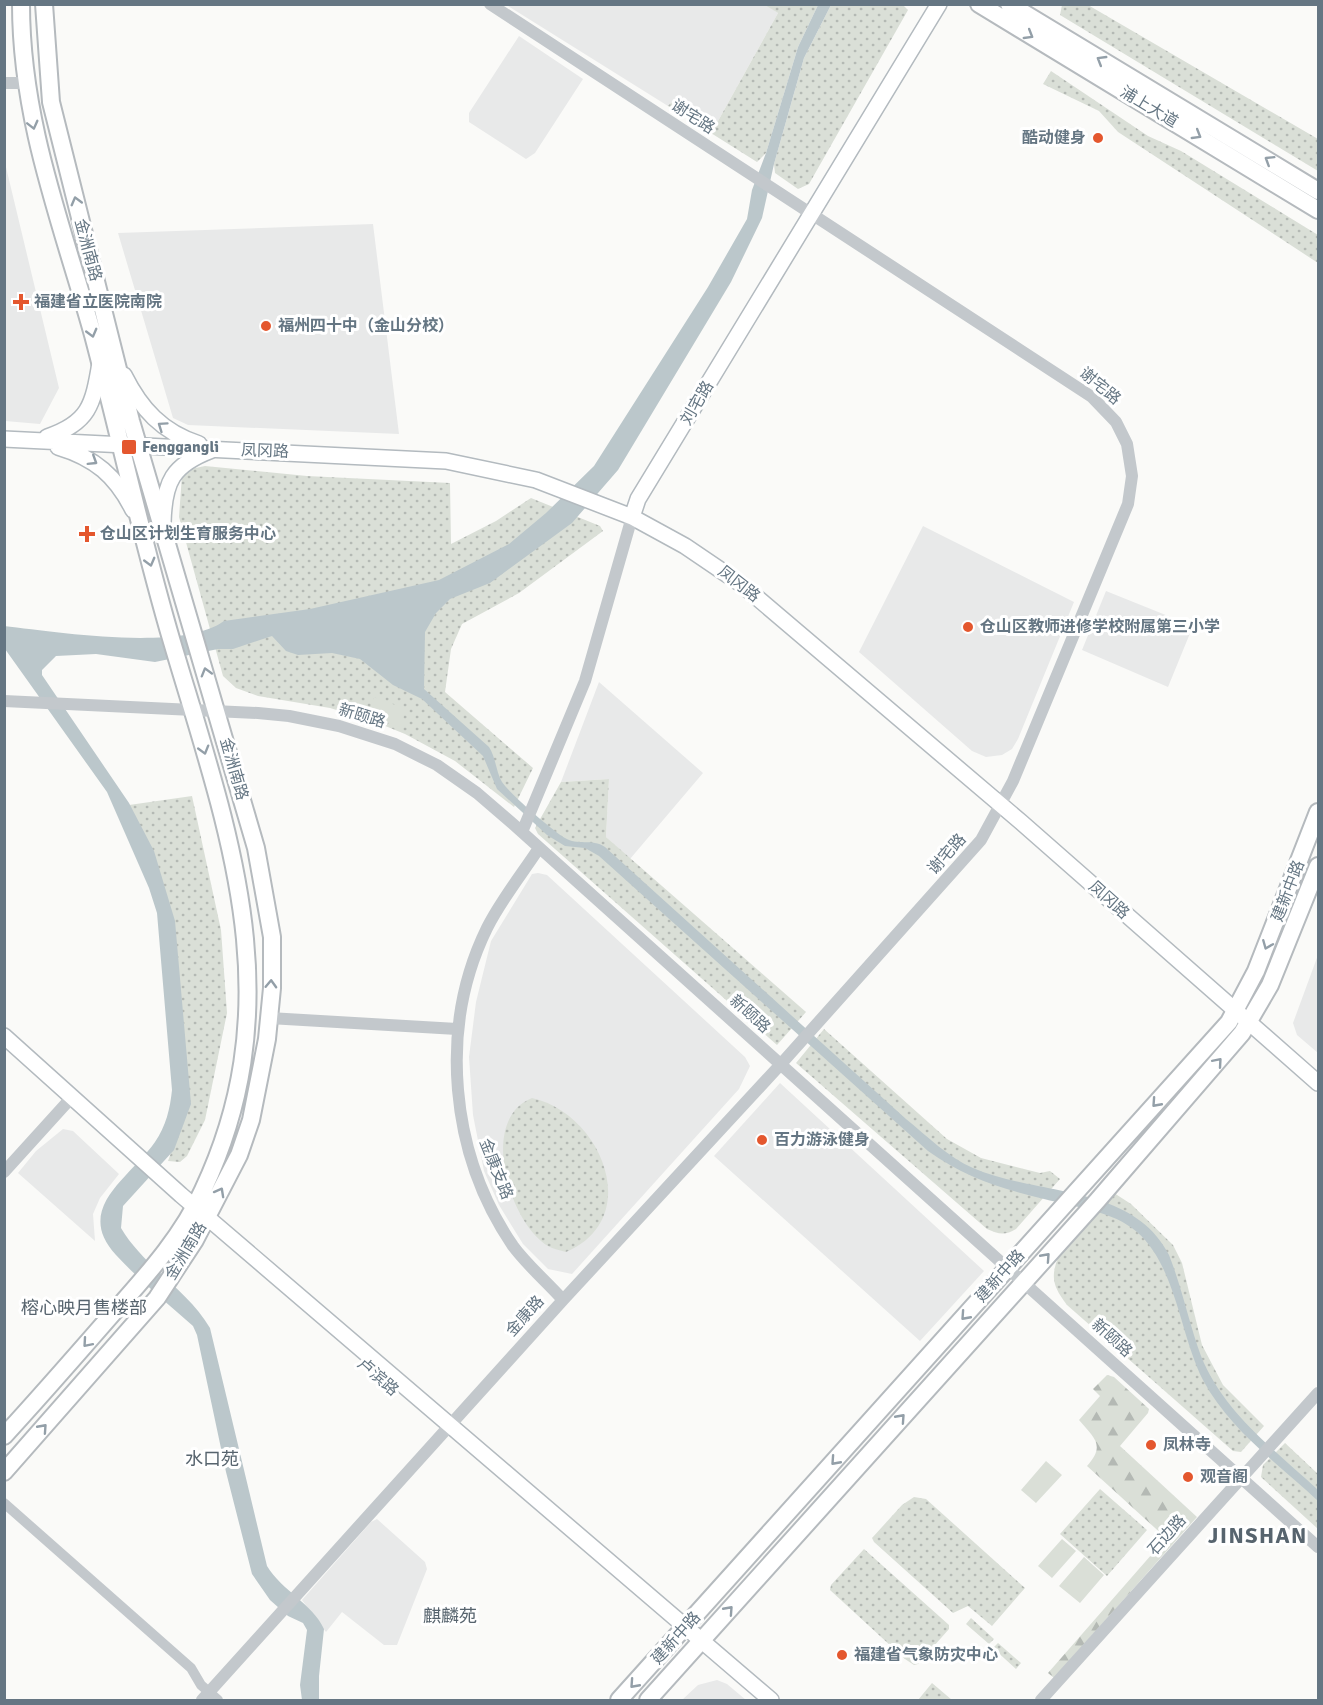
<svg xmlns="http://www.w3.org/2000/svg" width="1323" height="1705" font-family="Signika,'Noto Sans SC',sans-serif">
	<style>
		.built { fill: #e8e9e9 }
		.grass { fill: url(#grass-dots) }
		.forest { fill: url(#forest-firs) }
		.garden { fill: #dadfd7 }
		.water { fill: #bbc7cb }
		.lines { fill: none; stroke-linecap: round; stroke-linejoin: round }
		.secondary-casing { stroke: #b3babf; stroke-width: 18 }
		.primary-casing { stroke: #b5babe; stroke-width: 20 }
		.minor { stroke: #c3c8cc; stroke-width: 10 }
		.tertiary { stroke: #c3c8cc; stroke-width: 12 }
		.secondary { stroke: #fff; stroke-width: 15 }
		.primary { stroke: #fff; stroke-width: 16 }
		.oneway { stroke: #939fa8 }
		.poi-dot { fill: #e4572e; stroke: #fff; stroke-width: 2 }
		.labels { text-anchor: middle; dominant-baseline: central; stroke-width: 6; stroke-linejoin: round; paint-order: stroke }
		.street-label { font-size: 16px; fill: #657683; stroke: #fff }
		.poi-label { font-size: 16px; font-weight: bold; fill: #657683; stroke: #fff; text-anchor: start }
		.neighbourhood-label { font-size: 18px; fill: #57646e; stroke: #fff }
		.district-label { font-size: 22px; font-weight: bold; letter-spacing: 1.5px; fill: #57646e; stroke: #fff }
	</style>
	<defs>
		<pattern id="grass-dots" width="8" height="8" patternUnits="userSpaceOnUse" patternTransform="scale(1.5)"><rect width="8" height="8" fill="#dadfd7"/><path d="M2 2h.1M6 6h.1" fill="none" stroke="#b4b9b4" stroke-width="1.8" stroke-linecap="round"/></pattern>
		<pattern id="forest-firs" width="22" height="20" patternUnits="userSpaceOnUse" patternTransform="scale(1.5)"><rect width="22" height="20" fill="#dadfd7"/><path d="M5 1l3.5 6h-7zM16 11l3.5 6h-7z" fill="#b4b9b4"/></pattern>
	</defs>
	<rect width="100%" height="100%" fill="#fafaf8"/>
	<path class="built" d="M505,4H765L778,13L718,121L676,97L668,106Z
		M519,36L583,79L535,153L526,159L469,122V113Z
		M5,163L59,388L40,424L5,421Z
		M373,224L399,434L188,425L173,418L118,233Z
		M923,526L1074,602L1018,739L1012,749L1002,755L986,757L972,751L859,652Z
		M1106,591L1193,626L1168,687L1082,650Z
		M599,682L703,773L630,859L606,837L609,779L561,782Z
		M538,873L547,875L745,1057L750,1066L739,1089L572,1274L548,1269L523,1244L499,1205L484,1171L473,1115L469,1057L476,1002L491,941L532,874Z
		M1318,955V1053L1297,1035L1293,1023Z
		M780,1083L984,1271L920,1341L714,1156Z
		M63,1129L73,1131L119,1174L100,1198L93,1214L95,1241L18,1173L36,1151Z
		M377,1519L425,1562L427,1569L397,1645H384L342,1612L326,1632L302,1600L371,1522Z
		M717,1680L727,1684L746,1700H682L698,1685Z"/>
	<path class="grass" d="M765,5H818L798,47L766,153L757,162L668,106L676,97L718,121L778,13Z
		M831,5H903L908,10L809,184L798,189L775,173L774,164L804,58Z
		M1062,5H1088L1318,139V171L1060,15Z
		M1051,71L1148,136L1181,151L1318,235V263L1118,132L1099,111L1043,84Z
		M205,466L307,476L450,483L451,544L496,521L531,498L600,526L603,531L519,593L462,624L451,649L445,692L533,768L514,807L455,761L405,734L373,721L330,708L258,696L236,688L223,676L179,517L182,475L191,469Z
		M609,779L606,837L806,1012L777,1045L538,834L535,828L561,782Z
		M192,796L221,930L227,1013L205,1120L187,1156L180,1162L168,1161L189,1103L177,982L129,805Z
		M824,1029L947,1139L981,1158L1040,1173L1050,1171L1060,1179L1016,1229C1005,1236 998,1234 987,1229L796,1063Z
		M532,1098C601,1113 645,1218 566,1252C560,1250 553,1249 548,1246C509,1223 478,1119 532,1098Z
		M1114,1193L1131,1204L1173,1245L1182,1263L1202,1345L1223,1385L1264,1426L1241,1452L1233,1451L1067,1305C1052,1285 1050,1276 1060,1253Z
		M1285,1443L1318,1474V1529L1261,1477L1263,1465Z
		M1100,1489L1147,1530L1107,1576L1060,1534Z
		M914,1497L926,1499L1025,1588L992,1626L968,1606L953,1613L874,1542L872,1538L902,1505Z
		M864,1549L949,1625V1629L918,1664L914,1665L905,1659L830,1590L831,1585Z
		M971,1618L994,1639L989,1644L966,1624Z
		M998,1643L1021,1663L1016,1669L993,1648Z
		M932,1683L952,1700H918Z"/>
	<path class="forest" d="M1107,1375L1114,1377L1149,1409L1148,1413L1120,1446L1197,1517L1054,1678L1048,1673L1166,1538L1087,1466C1106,1445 1094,1438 1079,1420L1100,1396L1093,1389Z"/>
	<path class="garden" d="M374,697L406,709L400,727L368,715Z
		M1046,1461L1062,1475L1036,1503L1021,1490Z
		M1062,1539L1076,1551L1052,1578L1038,1566Z
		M1084,1557L1104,1575L1080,1603L1059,1586Z"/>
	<path class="water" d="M818,5H831L804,58L774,164L762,218L731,282L618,470L572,523L490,583L450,599L436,613L425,632L424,689L489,747C496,758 496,772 502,782C509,793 553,831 565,838C577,846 592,838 605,847L906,1119C927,1136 949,1158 973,1168C1037,1196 1133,1184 1169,1255C1182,1288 1189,1323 1201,1356C1223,1412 1276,1451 1318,1490V1501C1278,1464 1229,1429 1203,1380C1180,1335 1176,1266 1137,1232C1113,1211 1075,1207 1044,1199C1002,1189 964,1177 928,1151L599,856L585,848L565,846L547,835L497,789L483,756L422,699L393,685L360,659L332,653L298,655L286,651L272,636L233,649H218L155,662L96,654L56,656L42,670V675L129,803L154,851L175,921L191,1104L174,1150L123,1206L121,1228C144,1267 187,1289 210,1328L267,1566C282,1591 312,1603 324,1629L319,1676V1700H302L300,1685L307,1630L303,1623L288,1616L270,1600L252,1574L226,1472L197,1335L193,1326C167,1303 139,1280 116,1255C73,1208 130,1178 155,1142C166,1126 170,1109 172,1090L157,913L149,888L107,792L5,649L4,626C57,632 182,652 224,621L310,609L439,580L509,544L546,513L594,466L708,287L747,219L752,190L766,153L798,47Z"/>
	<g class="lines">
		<g class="secondary-casing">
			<path id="secondary" d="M124,375C141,409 162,432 199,444
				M47,437C89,423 93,405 100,363
				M4,439L446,461L536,480L632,517L685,546L741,584L1021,822L1318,1083
				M58,447C95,458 116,476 133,510
				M632,517L638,499L939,4
				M163,523C164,482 172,465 212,450
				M4,1036L181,1195L771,1700"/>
		</g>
		<g class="primary-casing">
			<path id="primary" d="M979,4L1318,210
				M1009,4L1318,191
				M4,1436C39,1398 73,1359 107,1320C142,1280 181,1239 203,1190C293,999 228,831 172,642C142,541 120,437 93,335C62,224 21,122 21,4
				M4,1472L157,1298L195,1240L239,1155L251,1120L267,1039L272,988V937L256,848L131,421L51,102L44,4
				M619,1700L1229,1022L1256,971L1318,812
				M648,1700L1097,1201L1242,1033L1270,985L1318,866"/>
		</g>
		<path class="minor" d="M4,1503L191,1668L201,1685L218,1700"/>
		<path class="tertiary" d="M4,83H25
			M4,701L258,713L289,716L339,726L395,744L437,765L477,793L513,824L1318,1547
			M522,832L585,681L632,517
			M539,848C522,874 501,900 487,928C438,1028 450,1154 513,1246C527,1265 547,1282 563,1300
			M269,1018L457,1029
			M4,1172L72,1097
			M202,1700L563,1300L781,1064L981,840L1013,781L1128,504L1132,476L1127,444L1116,422L1092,397L490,4
			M1041,1700L1318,1393"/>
		<use href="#secondary" class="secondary"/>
		<use href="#primary" class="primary"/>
	</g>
	<defs><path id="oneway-chevron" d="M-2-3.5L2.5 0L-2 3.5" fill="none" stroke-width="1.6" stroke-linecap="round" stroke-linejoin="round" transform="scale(1.5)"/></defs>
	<g class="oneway">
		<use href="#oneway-chevron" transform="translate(1029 35) rotate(31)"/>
		<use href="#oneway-chevron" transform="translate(1101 60) rotate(-149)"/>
		<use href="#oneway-chevron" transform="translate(33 125) rotate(76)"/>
		<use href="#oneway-chevron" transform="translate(1197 135) rotate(31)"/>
		<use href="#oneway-chevron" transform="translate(1269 160) rotate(-148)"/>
		<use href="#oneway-chevron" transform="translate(76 201) rotate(-105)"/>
		<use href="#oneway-chevron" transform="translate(92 333) rotate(75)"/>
		<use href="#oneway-chevron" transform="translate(162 426) rotate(-145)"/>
		<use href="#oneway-chevron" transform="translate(93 461) rotate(32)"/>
		<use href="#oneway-chevron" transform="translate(150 562) rotate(75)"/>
		<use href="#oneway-chevron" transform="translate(206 672) rotate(-106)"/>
		<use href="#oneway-chevron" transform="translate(204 750) rotate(74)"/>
		<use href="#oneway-chevron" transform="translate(1267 945) rotate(112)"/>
		<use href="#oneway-chevron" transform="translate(271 984) rotate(-88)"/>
		<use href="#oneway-chevron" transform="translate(1218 1062) rotate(-49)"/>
		<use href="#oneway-chevron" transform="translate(1156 1103) rotate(132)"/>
		<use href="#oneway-chevron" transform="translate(220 1192) rotate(-61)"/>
		<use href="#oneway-chevron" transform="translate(1046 1257) rotate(-48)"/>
		<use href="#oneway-chevron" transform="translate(965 1316) rotate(132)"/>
		<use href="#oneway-chevron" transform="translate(87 1343) rotate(131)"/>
		<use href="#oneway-chevron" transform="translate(901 1418) rotate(-48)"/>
		<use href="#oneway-chevron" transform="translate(43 1428) rotate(-48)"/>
		<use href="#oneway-chevron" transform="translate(835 1461) rotate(132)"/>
		<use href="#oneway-chevron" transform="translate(729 1610) rotate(-48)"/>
		<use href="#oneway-chevron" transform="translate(634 1684) rotate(132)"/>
	</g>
	<g class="poi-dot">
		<circle cx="1098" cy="138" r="6"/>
		<path d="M18 293h6v6h6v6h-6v6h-6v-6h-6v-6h6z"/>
		<circle cx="266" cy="326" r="6"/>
		<rect x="121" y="439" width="16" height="16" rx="3"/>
		<path d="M84 525h6v6h6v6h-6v6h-6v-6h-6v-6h6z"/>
		<circle cx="968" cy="627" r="6"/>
		<circle cx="762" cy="1140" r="6"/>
		<circle cx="1151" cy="1445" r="6"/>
		<circle cx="1188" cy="1477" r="6"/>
		<circle cx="842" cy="1655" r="6"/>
	</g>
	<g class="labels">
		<g class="street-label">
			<text transform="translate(1149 107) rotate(31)">浦上大道</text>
			<text transform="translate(693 117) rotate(33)">谢宅路</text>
			<text transform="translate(88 250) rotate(75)">金洲南路</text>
			<text transform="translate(1100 386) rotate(40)">谢宅路</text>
			<text transform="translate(697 403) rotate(-59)">刘宅路</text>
			<text transform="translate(265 451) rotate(2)">凤冈路</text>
			<text transform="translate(739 584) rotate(38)">凤冈路</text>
			<text transform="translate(362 716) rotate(17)">新颐路</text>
			<text transform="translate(234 769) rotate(74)">金洲南路</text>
			<text transform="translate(947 854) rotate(-48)">谢宅路</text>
			<text transform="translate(1288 891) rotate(-69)">建新中路</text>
			<text transform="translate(1109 900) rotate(42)">凤冈路</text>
			<text transform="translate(750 1014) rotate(42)">新颐路</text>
			<text transform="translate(496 1169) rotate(68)">金康支路</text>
			<text transform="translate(186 1251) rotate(-59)">金洲南路</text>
			<text transform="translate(1000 1276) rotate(-48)">建新中路</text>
			<text transform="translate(525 1316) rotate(-48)">金康路</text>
			<text transform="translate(1112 1338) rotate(42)">新颐路</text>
			<text transform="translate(378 1377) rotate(41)">卢滨路</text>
			<text transform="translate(1167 1535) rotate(-48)">石边路</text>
			<text transform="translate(676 1638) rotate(-48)">建新中路</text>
		</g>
		<g class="poi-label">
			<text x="1086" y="138" text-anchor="end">酷动健身</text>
			<text x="34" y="302">福建省立医院南院</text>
			<text x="278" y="326">福州四十中（金山分校）</text>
			<text x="142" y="447">Fenggangli</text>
			<text x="100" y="534">仓山区计划生育服务中心</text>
			<text x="980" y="627">仓山区教师进修学校附属第三小学</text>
			<text x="774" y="1140">百力游泳健身</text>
			<text x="1163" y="1445">凤林寺</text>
			<text x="1200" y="1477">观音阁</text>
			<text x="854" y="1655">福建省气象防灾中心</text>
		</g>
		<g class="neighbourhood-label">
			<text x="84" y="1308">榕心映月售楼部</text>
			<text x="212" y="1459">水口苑</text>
			<text x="450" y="1616">麒麟苑</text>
		</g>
		<g class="district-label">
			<text x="1258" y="1535">JINSHAN</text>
		</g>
	</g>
	<rect width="1323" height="1705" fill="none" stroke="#657683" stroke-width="12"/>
</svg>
